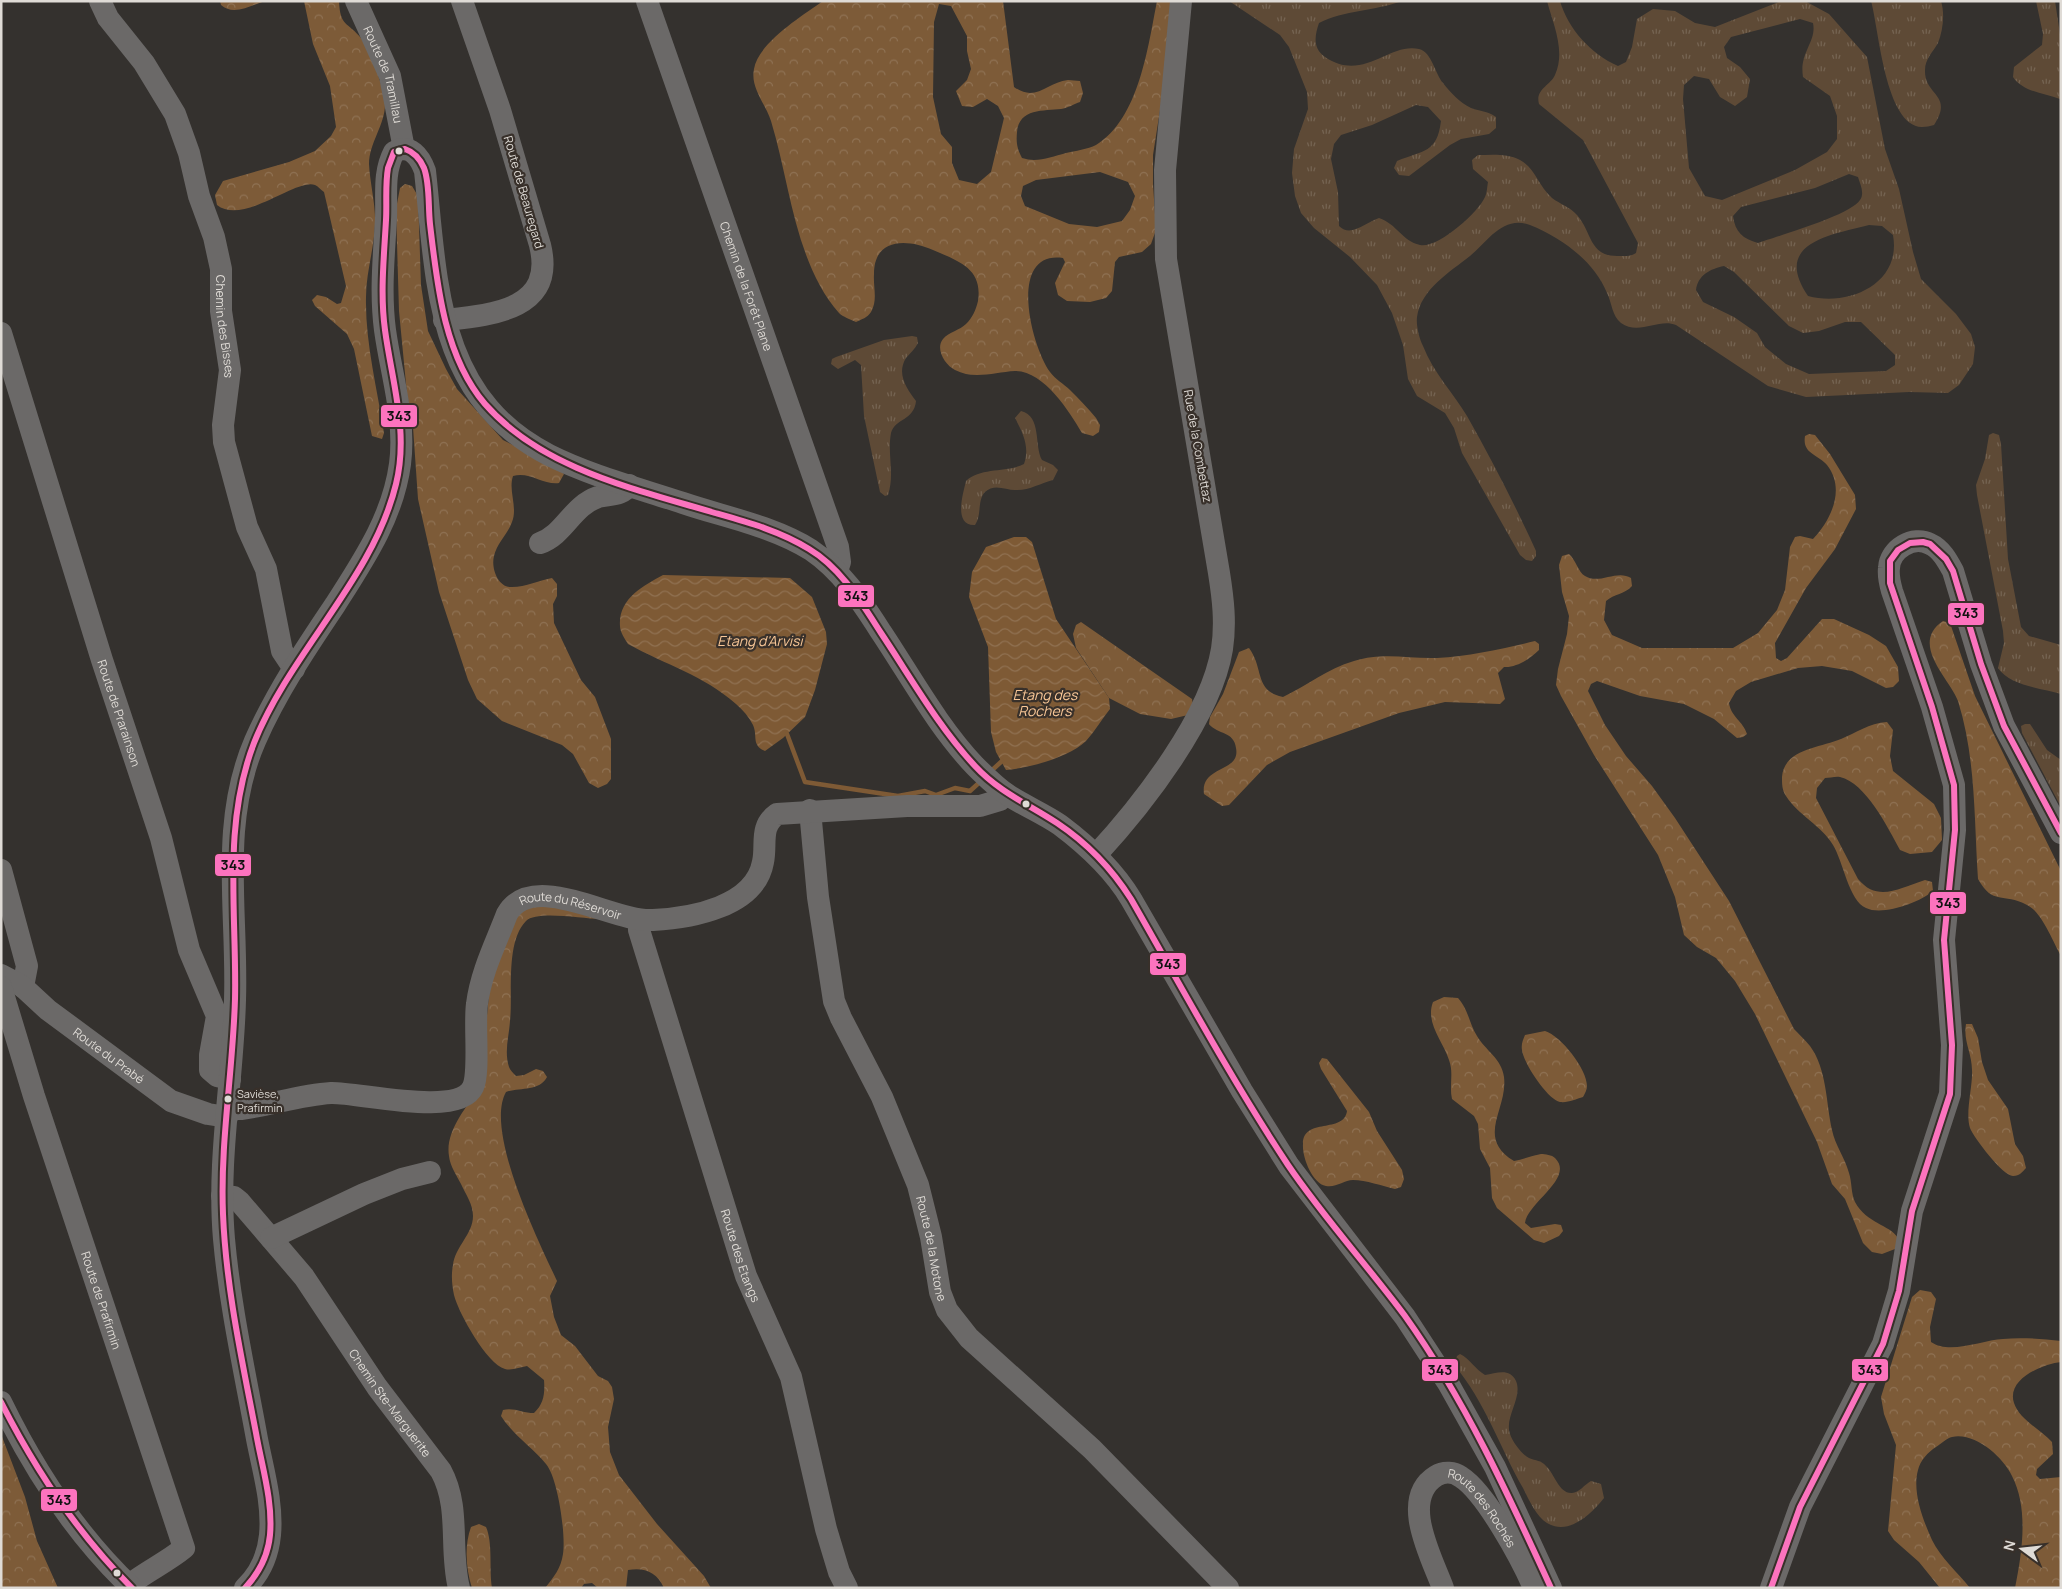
<svg xmlns="http://www.w3.org/2000/svg" width="2062" height="1589" font-family="Manrope,sans-serif">
	<style>
		.grass { fill: url(#grass-tufts); fill-rule: evenodd }
		.forest { fill: url(#forest-crowns); fill-rule: evenodd }
		.water { fill: url(#water-waves) }
		.lines { fill: none; stroke-linecap: round; stroke-linejoin: round }
		.stream { stroke: #7e5a35; stroke-width: 4.5 }
		.minor { stroke: #6b6968; stroke-width: 22 }
		.bus-1-casing { stroke: #38302a; stroke-width: 10 }
		.bus-1 { stroke: #fc73be; stroke-width: 6 }
		.bus-dot { fill: #dfdbd6; stroke: #38302a; stroke-width: 2 }
		.labels { text-anchor: middle; dominant-baseline: central; stroke-width: 4.5; stroke-linejoin: round; paint-order: stroke }
		.bus-label { font-size: 11px; fill: #dfdbd6; stroke: #38302a; text-anchor: start }
		.street-label { font-size: 12px; fill: #dfdbd6; stroke: #38302a }
		.water-label { font-size: 14px; font-style: italic; fill: #f9c797; stroke: #38302a }
		.line-badge { stroke: #38302a; stroke-width: 2 }
		.pale-badge-label { font-size: 14px; text-anchor: middle; font-weight: bold; fill: #111 }
	</style>
	<defs>
		<pattern id="grass-tufts" width="24" height="20" patternUnits="userSpaceOnUse" patternTransform="scale(1.25)"><rect width="24" height="20" fill="#5e4a36"/><path d="M3 7l-1-3M5 7V3M7 7l1-3M15 17l-1-3M17 17v-4M19 17l1-3" fill="none" stroke="#756452"/></pattern>
		<pattern id="forest-crowns" width="20" height="18" patternUnits="userSpaceOnUse" patternTransform="scale(1.25)"><rect width="20" height="18" fill="#7d5b38"/><path d="M2 6a3 3 0 1 1 6 0M12 15a3 3 0 1 1 6 0" fill="none" stroke="#8f7254"/></pattern>
		<pattern id="water-waves" width="16" height="10" patternUnits="userSpaceOnUse" patternTransform="scale(1.25)"><rect width="16" height="10" fill="#7e5a35"/><path d="M0 5q4-4 8 0t8 0" fill="none" stroke="#907152"/></pattern>
	</defs>
	<rect width="100%" height="100%" fill="#34312e"/>
	<path class="grass" d="M1229,1H1402C1375,11 1344,10 1319,23C1315,35 1312,48 1325,57C1363,83 1389,42 1419,49C1432,52 1435,74 1443,83C1450,92 1460,103 1471,108C1481,112 1486,110 1496,117V128L1489,134L1461,139L1450,145L1409,176L1399,175L1394,168L1397,161C1424,150 1437,153 1441,121L1428,107L1416,105L1372,125L1341,135L1334,144L1331,159L1338,192L1339,226C1351,238 1366,222 1379,218C1397,224 1402,241 1420,245C1437,249 1478,213 1485,197C1487,193 1487,187 1488,182L1473,169L1472,160L1478,155C1491,155 1507,153 1520,160C1536,169 1538,186 1552,198C1560,204 1570,207 1577,215C1592,232 1589,256 1617,256C1624,256 1630,257 1636,253L1638,243L1583,140L1539,104C1535,89 1550,86 1555,75C1566,51 1553,24 1547,1H1560C1568,29 1591,54 1618,66L1626,62L1632,47L1637,19L1653,9L1675,11L1695,23L1715,27L1781,1H1805L1829,14L1867,57L1885,149L1899,189L1913,252L1921,279L1956,314L1971,334L1975,347L1973,364L1959,385L1948,393L1909,392L1806,397L1768,386L1676,325C1658,318 1639,336 1621,323C1612,316 1612,303 1607,293C1594,261 1562,238 1530,225C1503,215 1488,241 1470,256C1450,272 1421,289 1417,317C1416,325 1419,338 1423,346C1433,372 1453,393 1467,416C1492,460 1515,505 1536,551V556L1532,561L1526,560L1520,555L1462,453L1454,428L1445,413L1417,396L1408,379L1403,345L1392,313L1377,285L1350,257L1314,228L1301,213L1295,196L1292,173L1294,149L1308,109L1307,92L1289,47L1280,35ZM1800,19L1813,23C1817,42 1799,52 1803,77L1830,96L1837,116V139L1827,152L1795,170L1722,200L1705,196L1689,168L1683,99L1684,85L1694,76L1709,79L1720,97L1735,106L1747,97L1750,79L1740,67L1727,58L1724,47L1731,37ZM1849,174L1858,177C1860,184 1865,193 1860,200C1851,215 1778,236 1758,243C1743,239 1735,232 1733,216L1741,207L1815,188ZM1869,225L1882,226L1893,235C1902,284 1848,307 1808,296C1772,243 1830,235 1869,225ZM1724,266L1734,272L1789,326L1803,333L1819,331L1845,322H1861L1895,355V365L1886,371L1809,374L1786,364L1765,347L1757,333L1734,317L1703,302L1696,290C1698,275 1710,269 1724,266Z
		M1871,1H1941C1945,14 1943,30 1938,43C1933,52 1925,59 1925,70C1924,96 1954,94 1934,125C1930,126 1926,127 1922,127C1885,126 1879,29 1871,1Z
		M2036,1H2055L2061,41L2060,99C2044,93 2023,92 2013,77L2014,67L2042,45L2043,34Z
		M912,336L917,337L918,343C915,349 910,353 906,358C896,374 907,389 916,401C914,421 895,418 891,433C887,454 895,474 888,495L885,496L880,492L864,416L861,365L855,360L838,369L831,364L832,359L836,357L884,340Z
		M1021,411C1042,416 1034,446 1042,460L1053,465L1058,470L1053,480C1041,483 1028,491 1015,490C1006,490 994,483 985,492C977,500 982,515 975,525C953,526 963,494 966,481C981,467 1007,473 1024,464C1030,447 1023,433 1015,418Z
		M1993,433L1999,435L2001,444L2008,559L2021,627L2029,636L2061,645V694C2042,688 2010,686 1998,668L2004,643L2003,631L1977,495L1976,485L1985,459L1989,435Z
		M2025,724H2030L2047,750L2061,760V807L2022,733L2021,726Z
		M1460,1354C1470,1359 1475,1369 1485,1375C1496,1374 1509,1367 1516,1381C1523,1398 1504,1417 1510,1434C1512,1441 1522,1455 1529,1458C1536,1461 1541,1460 1546,1466C1554,1473 1559,1494 1572,1493C1579,1493 1585,1484 1591,1481L1601,1484L1604,1498C1591,1514 1569,1536 1547,1523C1536,1516 1529,1500 1523,1488C1500,1448 1485,1401 1454,1365L1457,1356Z"/>
	<path class="forest" d="M220,1H265C250,6 233,16 221,5Z
		M304,1H339C340,27 348,22 361,38C370,50 384,88 385,102C386,124 369,142 369,164C370,184 376,205 375,225C374,249 366,273 366,297C365,342 377,388 384,433L382,439L372,436L354,349L347,334L315,306L312,300L317,295L326,297L337,304L341,303L346,286L324,192C321,190 318,186 315,185C296,178 243,226 217,205L215,195L223,181L289,162L315,151L331,136L336,127L330,86L313,44Z
		M823,1H1003L1014,87C1036,103 1047,82 1068,80C1072,80 1076,81 1080,81L1083,93L1080,102C1074,104 1068,108 1061,109C1044,111 1019,108 1017,132C1016,143 1017,148 1022,158C1037,163 1051,157 1066,153C1075,151 1088,149 1096,145C1139,119 1148,47 1157,1H1177L1153,155V184L1156,230L1151,244L1142,252L1119,257L1115,262L1112,291L1106,298L1090,302L1067,301L1058,295L1055,283L1065,262L1063,258C1007,250 1031,346 1050,372C1055,379 1064,384 1070,390C1079,399 1088,408 1096,418L1100,425L1099,432L1093,436L1082,433C1069,411 1044,371 1015,371C995,372 974,380 955,370C945,365 935,349 943,339C949,332 960,330 966,324C972,318 976,310 978,301C983,268 958,261 933,250C908,239 874,237 874,274C873,287 878,300 871,312C867,318 862,319 856,322C850,319 843,317 839,313C795,263 790,183 771,121C766,104 750,88 754,69C758,43 802,16 823,1ZM939,4L951,6L967,36V51L971,69L967,80L956,91L962,106L973,107L987,99L998,106L1004,118L991,172L977,184L959,180L952,163V147L941,134L933,97L934,22ZM1100,172L1128,182L1135,196L1130,210L1122,221L1097,227L1069,224L1025,206L1021,196L1023,186L1036,180Z
		M405,184L412,186L418,196L421,285L428,331L446,369L457,389L503,440L559,468L564,474L559,483C543,485 529,471 513,476C508,491 518,507 512,522C508,534 497,543 494,556C491,567 497,586 510,587C523,588 540,580 552,578L557,584V596L553,604L554,623L581,680L595,697L611,739V779L607,784L598,788L589,783L573,754L562,745L502,721L477,699L468,680L439,592L418,499L413,427L407,394L399,311L396,209L400,188Z
		M1809,434L1815,435L1830,454L1855,495L1856,509L1835,549L1806,588L1775,643L1776,658L1781,661L1787,658L1822,619H1834L1869,635L1886,646L1898,667L1899,681L1893,687L1886,688L1852,671L1822,666L1798,668L1751,682L1736,691L1729,703C1731,717 1743,721 1747,734L1743,737L1737,738L1714,719L1684,704L1640,696L1597,681L1591,684L1588,691L1605,725L1626,756L1652,786L1675,818L1729,901L1794,1029C1799,1034 1805,1040 1810,1046C1827,1069 1826,1103 1832,1130C1835,1145 1845,1158 1849,1173C1852,1182 1851,1194 1855,1202C1867,1224 1889,1224 1898,1238L1895,1249L1882,1254L1872,1252L1863,1243L1845,1199L1832,1184L1817,1142L1755,1014L1735,981L1716,958L1697,947L1684,935L1675,897L1658,855L1594,755L1561,696L1556,685L1558,669L1567,634L1569,616L1562,592L1559,565L1562,556L1569,554C1576,560 1578,572 1585,576C1599,585 1617,569 1631,578L1632,586C1625,594 1614,594 1606,601L1604,620L1612,635L1642,648H1733L1758,633L1777,610L1785,590L1790,547L1795,537L1800,536L1813,539C1831,520 1846,489 1827,465C1818,454 1802,454 1805,436Z
		M1943,621L1950,623L1975,696L2061,871V956C2053,942 2042,912 2027,905C2003,892 1993,906 1978,879C1974,820 1976,758 1958,701C1950,679 1909,644 1943,621Z
		M1081,622L1192,699L1193,705L1188,715L1171,719L1140,714L1109,698L1076,648L1073,634L1076,625Z
		M1535,641L1539,644V650C1530,659 1516,668 1504,667L1498,673L1505,699L1500,704L1445,702L1399,713L1290,752L1267,765L1229,805L1222,806L1204,794C1200,765 1241,773 1236,748C1234,731 1218,735 1209,724L1210,717L1223,694L1239,652L1249,648C1264,668 1254,691 1283,697C1308,685 1327,669 1354,661C1384,652 1408,659 1437,658C1470,656 1503,649 1535,641Z
		M1887,722L1893,730L1890,756L1893,771L1934,804L1941,818L1942,840L1932,852L1910,854L1900,850C1888,828 1866,783 1840,777C1836,776 1829,778 1825,778L1817,788L1816,798L1858,879C1878,903 1899,888 1925,880L1932,882L1933,891C1919,903 1882,916 1866,908C1849,901 1843,861 1833,845C1822,826 1798,815 1786,796C1782,790 1782,784 1782,777C1784,749 1819,748 1841,739C1856,733 1869,723 1887,722Z
		M533,901L600,919C583,919 537,910 526,921C505,942 513,995 510,1021C509,1037 504,1051 509,1067C510,1070 513,1073 516,1076L524,1075L536,1069L543,1071L547,1077C539,1092 520,1087 506,1092C484,1131 539,1242 557,1281L550,1296L554,1317L561,1335L575,1346L598,1376L608,1381L612,1387L614,1399L608,1427L610,1452L619,1475L657,1524L704,1576L711,1588H664C657,1572 644,1567 628,1570L626,1588H598L592,1583L584,1584L581,1588H545C554,1577 561,1568 563,1554C566,1535 558,1478 546,1464C532,1447 513,1435 501,1416L503,1410C513,1407 523,1413 534,1413C544,1404 545,1393 544,1380L527,1366C520,1367 512,1371 505,1369C487,1364 459,1314 454,1295C452,1285 451,1275 453,1265C455,1247 473,1234 473,1216C473,1204 466,1195 461,1184C457,1176 450,1166 449,1156C445,1132 466,1107 480,1088L481,1081L490,983L507,926Z
		M1444,997L1458,998C1469,1011 1469,1023 1477,1036C1485,1050 1502,1059 1504,1077C1508,1110 1475,1137 1514,1161C1523,1159 1532,1156 1541,1154C1545,1154 1552,1155 1555,1158C1575,1178 1528,1202 1525,1223L1531,1228L1555,1224L1561,1225L1563,1231L1559,1236L1544,1243L1534,1240L1497,1208L1492,1198L1490,1168L1480,1149L1478,1124L1474,1116L1452,1099C1449,1086 1454,1073 1449,1060C1443,1041 1425,1023 1433,1002Z
		M1966,1024H1972L1978,1038L1982,1062L1988,1080L2008,1109L2015,1144L2023,1156L2026,1168C2022,1172 2020,1176 2013,1176C2003,1176 1974,1138 1970,1128C1965,1113 1973,1086 1972,1070C1972,1053 1963,1041 1966,1024Z
		M1545,1031C1561,1036 1587,1069 1587,1086C1587,1090 1585,1093 1583,1097C1576,1099 1568,1103 1560,1102C1547,1099 1523,1062 1522,1050C1521,1044 1523,1040 1525,1035Z
		M1322,1058L1327,1059L1369,1112L1377,1131L1402,1170L1404,1179L1401,1187L1395,1189C1382,1186 1366,1180 1353,1180C1344,1180 1336,1188 1326,1186C1312,1183 1302,1157 1303,1144C1303,1117 1344,1134 1347,1111L1321,1069L1319,1063Z
		M1920,1290L1931,1292L1936,1299L1930,1327L1931,1342C1950,1355 1982,1340 2003,1339C2022,1337 2042,1339 2061,1341V1362C2043,1364 2006,1379 2014,1403C2019,1419 2041,1430 2052,1442L2053,1454L2037,1469L2036,1475L2040,1479L2061,1477V1588H2015C2022,1553 2029,1509 2012,1476C2003,1457 1975,1432 1952,1437C1947,1438 1941,1444 1936,1447C1928,1452 1920,1461 1918,1470C1912,1492 1923,1520 1932,1540C1940,1557 1958,1573 1970,1588H1940L1919,1562L1894,1540L1888,1531L1896,1445L1884,1414L1881,1397L1912,1297Z
		M1,1434L25,1497L37,1541L58,1588H1Z
		M479,1524L486,1527C493,1543 489,1569 492,1588H472C466,1569 464,1546 471,1527Z"/>
	<path class="water" d="M1014,537H1026L1032,542L1056,619L1109,698L1110,709C1102,719 1095,731 1086,741C1070,757 1029,768 1006,770L996,752L991,732L988,647L969,597L972,572L986,547Z
		M663,575L790,578L812,597L826,632L827,644L815,690L805,717L783,738L765,751C751,745 758,736 753,725C749,717 743,710 736,704C703,675 666,665 628,644C625,639 620,632 620,626C618,599 643,586 663,575Z"/>
	<g class="lines">
		<path class="stream" d="M787,734L805,782L898,796L925,791L936,795L955,788L970,791L981,781
			M990,772L1002,761"/>
		<g class="minor">
			<path id="s1" d="M100,1L108,18L144,63L175,114L189,153L199,196L214,237L221,269V311L230,370L223,425L224,442L247,527L266,569L282,651L294,669"/>
			<path id="s2" d="M356,1L390,76L404,149"/>
			<path id="s3" d="M647,1L838,547L840,562L837,571"/>
			<path d="M444,320C492,315 556,310 540,245L500,110L462,1"/>
			<path id="s4" d="M1,333L102,660L161,838L189,950L217,1016L210,1055V1070L217,1076L230,1079"/>
			<path d="M540,543C564,535 572,506 598,497C609,494 623,496 629,485"/>
			<path id="s5" d="M810,810L818,897L834,1001L841,1018L882,1097L918,1185L931,1237L940,1292L947,1310L969,1338L1092,1449L1228,1588"/>
			<path d="M1096,855C1143,804 1211,717 1222,649C1226,623 1223,598 1219,573L1166,259L1165,170L1181,1"/>
			<path d="M1,870L27,966L23,987"/>
			<path id="s6" d="M639,921V930L746,1276L791,1377L826,1529L839,1572L847,1588"/>
			<path id="s7" d="M1,975L22,986L48,1010L171,1101L208,1114L227,1117"/>
			<path id="s8" d="M1,987L34,1096L184,1548C167,1562 147,1571 129,1585"/>
			<path id="s9" d="M227,1109H241C271,1105 300,1095 331,1093C358,1092 459,1118 473,1087C480,1072 474,1024 477,1004C481,972 496,943 507,914C533,869 614,923 653,920C691,918 755,907 763,862C767,844 759,827 777,814L907,806H980L1000,800L1006,794"/>
			<path id="s10" d="M222,1196L234,1197L239,1201L304,1277L377,1387L441,1471C461,1508 449,1549 459,1588"/>
			<path d="M271,1238L364,1194L402,1179L430,1172"/>
			<path d="M1,1402C34,1470 77,1536 132,1588"/>
			<path d="M245,1588C260,1574 268,1555 270,1535C273,1503 263,1470 257,1439C245,1373 230,1306 224,1239C217,1159 233,1080 235,1000C238,912 219,824 255,741C276,693 306,648 335,605C363,561 393,517 400,464C406,419 391,374 385,330C380,292 384,256 386,218C387,195 383,173 394,152C410,143 420,157 425,171C437,281 435,397 549,455C591,476 638,488 683,503C724,517 773,526 811,550C842,571 861,601 881,632C911,677 938,727 975,766C985,776 996,787 1008,795C1025,806 1044,814 1060,825C1088,846 1113,869 1131,899L1242,1091L1289,1166L1405,1317L1448,1383L1495,1467L1551,1588"/>
			<path id="s11" d="M1443,1588C1432,1558 1399,1499 1436,1476C1444,1471 1454,1472 1461,1477C1486,1493 1522,1560 1534,1588"/>
			<path d="M1771,1588L1800,1507L1883,1344L1899,1291L1912,1211L1950,1094L1952,1045L1944,940L1955,830L1954,785L1932,707L1892,591C1890,584 1888,576 1889,568C1890,549 1913,535 1930,544C1941,549 1947,560 1953,571L1981,664L2004,726L2061,833"/>
		</g>
		<g class="bus-1-casing">
			<path id="bus-1" d="M1,1402C36,1471 77,1533 132,1588
				M245,1588C259,1573 268,1556 270,1535C273,1501 262,1467 256,1433C242,1360 226,1288 223,1214C220,1142 233,1071 235,999C237,913 222,826 254,743C290,652 373,579 396,484C409,432 392,382 385,330C380,294 384,257 386,220C387,202 385,185 388,168L394,152L405,149C414,152 420,159 424,168C430,184 428,206 430,224C437,284 444,356 485,404C542,469 635,489 715,513C747,522 780,531 809,549C841,568 861,602 881,633C911,678 938,726 975,766C999,792 1028,804 1057,823C1087,843 1112,869 1131,899C1182,988 1231,1079 1288,1165C1324,1218 1367,1265 1405,1316C1465,1400 1508,1494 1551,1588
				M1771,1588L1800,1507L1883,1344L1899,1291L1912,1211L1950,1094L1952,1045L1944,940L1955,830L1954,785L1932,707L1890,583V561L1898,550L1910,543L1923,542L1930,544L1946,559L1953,571L1981,664L2004,726L2061,833"/>
		</g>
		<use href="#bus-1" class="bus-1"/>
	</g>
	<g class="bus-dot">
		<circle cx="399" cy="151" r="4.5"/>
		<circle cx="1026" cy="804" r="4.5"/>
		<circle cx="228" cy="1099" r="4.5"/>
		<circle cx="117" cy="1573" r="4.5"/>
	</g>
	<g class="labels">
		<g class="bus-label">
			<text x="237" y="1093">Savièse,<tspan x="237" dy="14">Prafirmin</tspan></text>
		</g>
		<g class="street-label">
			<text stroke="none"><textPath href="#s2" startOffset="79">Route de Tramillau</textPath></text>
			<text transform="translate(524 192) rotate(74)">Route de Beauregard</text>
			<text stroke="none"><textPath href="#s3" startOffset="302">Chemin de la Forêt Plane</textPath></text>
			<text stroke="none"><textPath href="#s1" startOffset="356">Chemin des Bisses</textPath></text>
			<text transform="translate(1198 446) rotate(80)">Rue de la Combettaz</text>
			<text stroke="none"><textPath href="#s4" startOffset="398">Route de Prarainson</textPath></text>
			<text stroke="none"><textPath href="#s9" startOffset="502">Route du Réservoir</textPath></text>
			<text stroke="none"><textPath href="#s7" startOffset="135">Route du Prabé</textPath></text>
			<text stroke="none"><textPath href="#s5" startOffset="460">Route de la Motone</textPath></text>
			<text stroke="none"><textPath href="#s6" startOffset="350">Route des Etangs</textPath></text>
			<text stroke="none"><textPath href="#s8" startOffset="329">Route de Prafirmin</textPath></text>
			<text stroke="none"><textPath href="#s10" startOffset="271">Chemin Ste-Marguerite</textPath></text>
			<text stroke="none"><textPath href="#s11" startOffset="185">Route des Rochés</textPath></text>
		</g>
		<g class="water-label">
			<text x="760" y="640">Etang d'Arvisi</text>
			<text x="1045" y="694">Etang des<tspan x="1045" dy="16">Rochers</tspan></text>
		</g>
	</g>
	<g class="line-badge">
		<rect x="380" y="404" width="38" height="24" rx="5" fill="#fc73be"/>
		<rect x="837" y="584" width="38" height="24" rx="5" fill="#fc73be"/>
		<rect x="1947" y="602" width="38" height="24" rx="5" fill="#fc73be"/>
		<rect x="214" y="853" width="38" height="24" rx="5" fill="#fc73be"/>
		<rect x="1929" y="891" width="38" height="24" rx="5" fill="#fc73be"/>
		<rect x="1149" y="952" width="38" height="24" rx="5" fill="#fc73be"/>
		<rect x="1851" y="1358" width="38" height="24" rx="5" fill="#fc73be"/>
		<rect x="1421" y="1358" width="38" height="24" rx="5" fill="#fc73be"/>
		<rect x="40" y="1488" width="38" height="24" rx="5" fill="#fc73be"/>
	</g>
	<g class="pale-badge-label">
		<text x="399" y="421">343</text>
		<text x="856" y="601">343</text>
		<text x="1966" y="618">343</text>
		<text x="233" y="870">343</text>
		<text x="1948" y="908">343</text>
		<text x="1168" y="969">343</text>
		<text x="1870" y="1375">343</text>
		<text x="1440" y="1375">343</text>
		<text x="59" y="1505">343</text>
	</g>
	<rect width="2062" height="1589" fill="none" stroke="#dfdbd6" stroke-width="5"/>
	<g transform="translate(2022 1549) rotate(285)" stroke="#38302a" stroke-width="4" paint-order="stroke">
	<path d="M0-4L9 19L0 12L-9 19Z" fill="#dfdbd6"/>
	<text y="-8" font-size="14" font-weight="bold" text-anchor="middle" fill="#dfdbd6">N</text>
	</g>
</svg>
